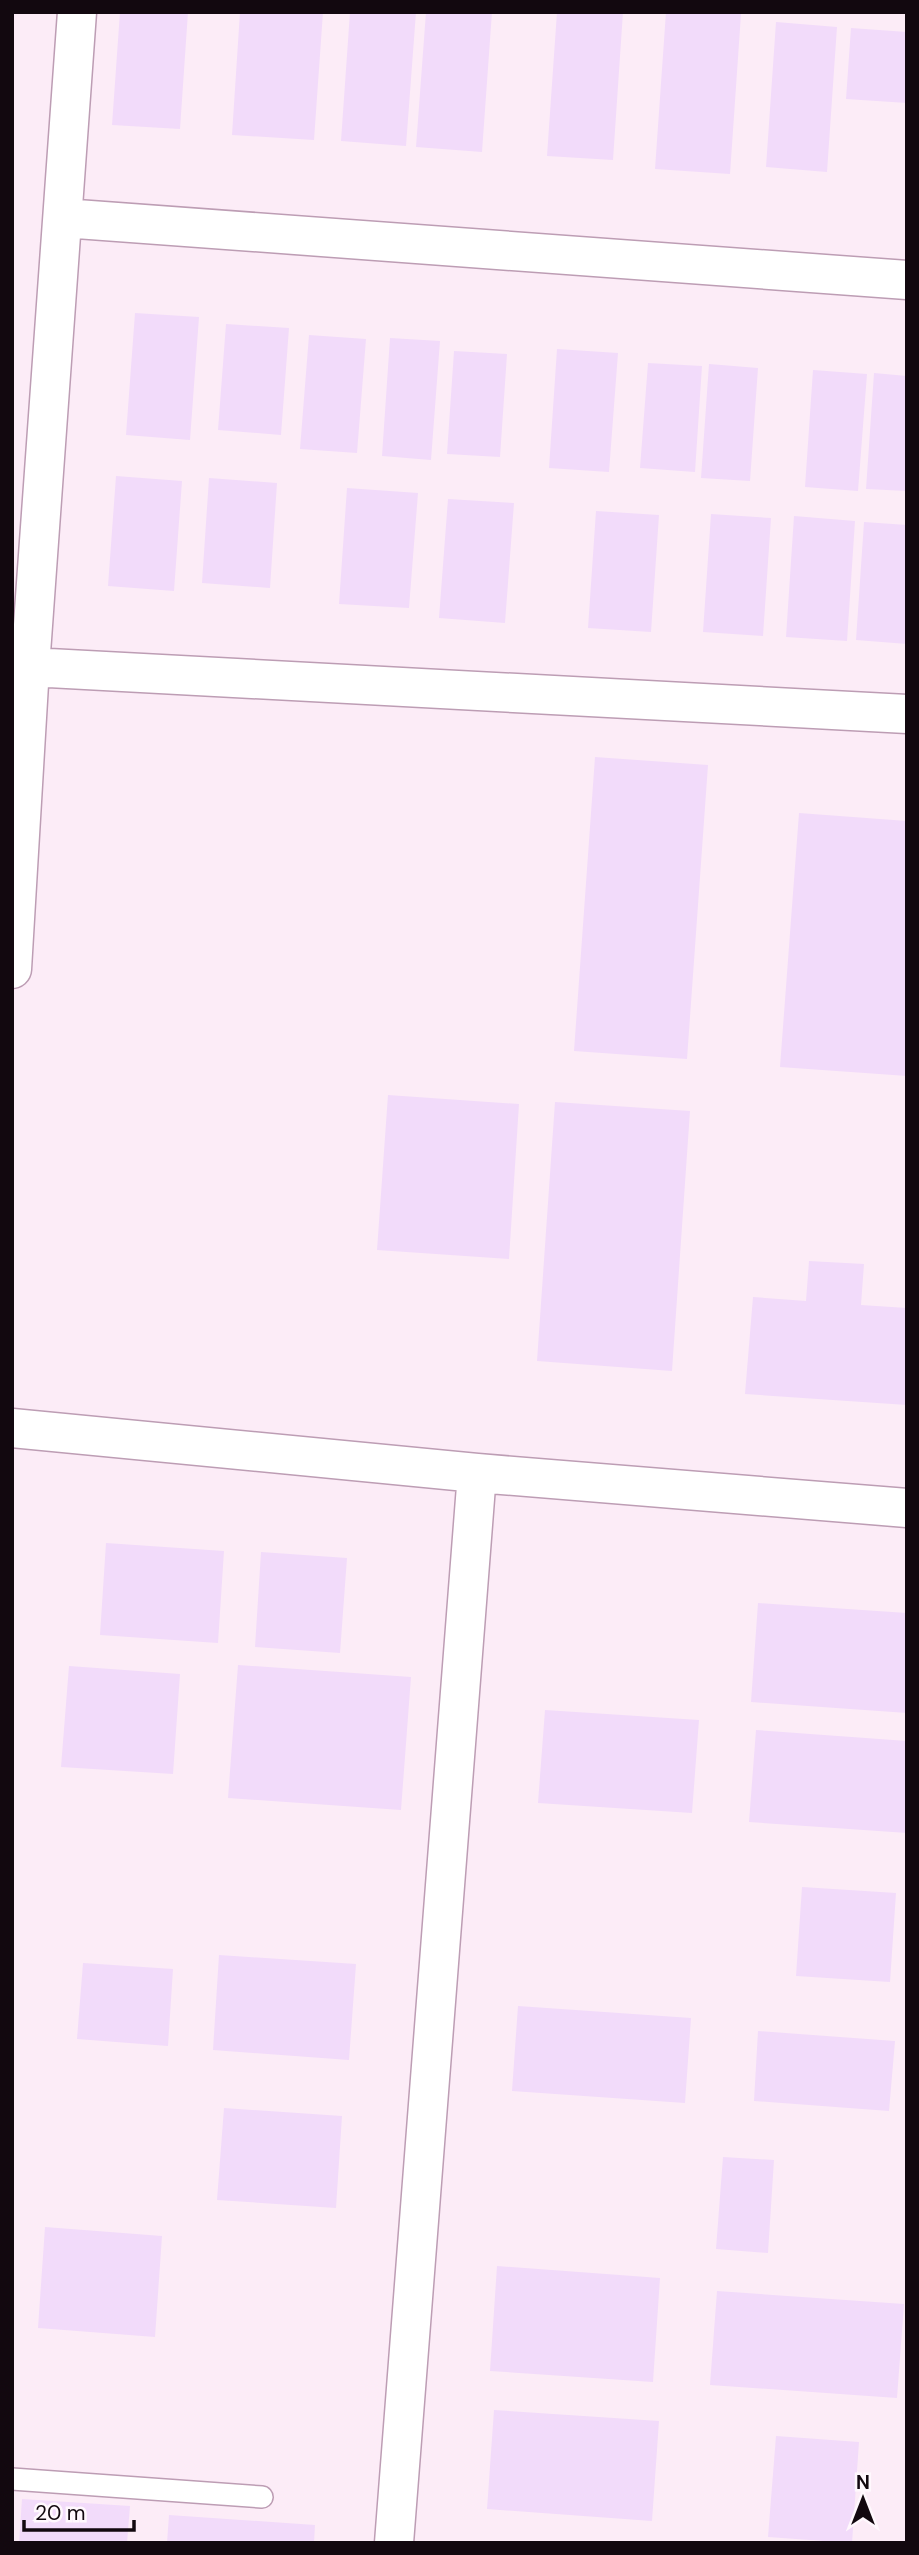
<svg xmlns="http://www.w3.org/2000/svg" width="919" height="2555" font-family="'DM Sans',sans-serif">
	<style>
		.built { fill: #fcecf7 }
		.building { fill: #f2dbfa }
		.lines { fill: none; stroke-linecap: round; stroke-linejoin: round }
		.service-casing { stroke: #bd9db4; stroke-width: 24 }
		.minor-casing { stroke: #bd9db4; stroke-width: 41 }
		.service { stroke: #fff; stroke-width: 21 }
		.minor { stroke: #fff; stroke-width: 38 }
	</style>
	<rect width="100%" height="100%" fill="#fff8fd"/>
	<path class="built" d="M12,12H907V2543H12Z"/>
	<path class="building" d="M120,12H188L180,129L112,125Z
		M240,12H323L314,140L232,135Z
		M350,12H416L406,146L341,141Z
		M426,12H492L482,152L416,147Z
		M557,12H623L613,160L547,156Z
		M666,12L741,14L730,174L655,169Z
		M776,22L837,27L827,172L766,167Z
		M851,28L907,32V103L846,99Z
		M135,313L199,317L190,440L126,435Z
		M226,324L289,328L281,435L218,430Z
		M309,335L366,339L357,453L300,449Z
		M390,338L440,341L431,460L382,456Z
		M557,349L618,353L609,472L549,468Z
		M454,351L507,354L500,457L447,454Z
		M648,363L702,366L695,472L640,468Z
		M709,364L758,368L750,481L701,478Z
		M813,370L867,374L858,491L805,487Z
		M874,373L907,376V491L866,489Z
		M116,476L182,481L174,591L108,586Z
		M209,478L277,483L270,588L202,583Z
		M347,488L418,493L409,608L339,604Z
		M448,499L514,503L505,623L439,618Z
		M596,511L659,515L651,632L588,628Z
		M711,514L771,518L763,636L703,632Z
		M794,516L855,521L847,641L786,637Z
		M864,522L907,525V644L856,640Z
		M595,757L708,765L687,1059L574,1051Z
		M799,813L907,821V1076L780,1067Z
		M388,1095L519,1104L509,1259L377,1250Z
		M555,1102L690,1111L672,1371L537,1361Z
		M809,1261L864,1264L861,1305L907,1308V1405L745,1394L753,1297L806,1301Z
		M106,1543L224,1551L218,1643L100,1635Z
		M261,1552L347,1558L340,1653L255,1647Z
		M758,1603L907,1613V1713L751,1702Z
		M238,1665L411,1677L401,1810L228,1798Z
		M69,1666L180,1674L173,1774L61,1767Z
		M545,1710L699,1720L692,1813L538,1803Z
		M756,1730L907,1741V1833L749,1822Z
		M802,1887L896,1893L890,1982L796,1976Z
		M219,1955L356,1964L349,2060L213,2050Z
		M83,1963L173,1969L168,2046L77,2039Z
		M518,2006L691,2018L685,2103L512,2091Z
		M758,2031L895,2041L889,2111L754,2101Z
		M224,2108L342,2116L336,2208L217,2200Z
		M723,2157L774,2160L768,2253L716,2249Z
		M45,2227L162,2236L155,2337L38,2328Z
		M497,2266L660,2278L653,2382L490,2371Z
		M717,2291L904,2304L897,2398L710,2385Z
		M494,2410L659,2421L652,2521L487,2509Z
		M776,2436L859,2442L852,2543L768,2537Z
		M22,2499L130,2506L127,2543H19Z
		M169,2515L315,2525L314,2543H167Z"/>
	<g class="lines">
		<g class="service-casing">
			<path id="service" d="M12,2479L262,2497"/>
		</g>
		<g class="minor-casing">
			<path id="minor" d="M63,218L907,280
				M30,667L907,714
				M12,969L30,667L77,12
				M12,1428L477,1473L907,1508
				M394,2543L477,1473"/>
		</g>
		<use href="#service" class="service"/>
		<use href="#minor" class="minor"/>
	</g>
	<rect width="919" height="2555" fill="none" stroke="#12080f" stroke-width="28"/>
	<g transform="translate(863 2499)" stroke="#fff8fd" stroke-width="5" paint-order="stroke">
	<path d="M0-5L12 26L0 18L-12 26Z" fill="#12080f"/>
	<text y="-10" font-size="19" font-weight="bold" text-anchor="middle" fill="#12080f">N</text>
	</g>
	<path d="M24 2520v10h110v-10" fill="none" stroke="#12080f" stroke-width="3.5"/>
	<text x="35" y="2520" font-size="21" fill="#12080f" stroke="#fff8fd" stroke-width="5" paint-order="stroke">20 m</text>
</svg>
